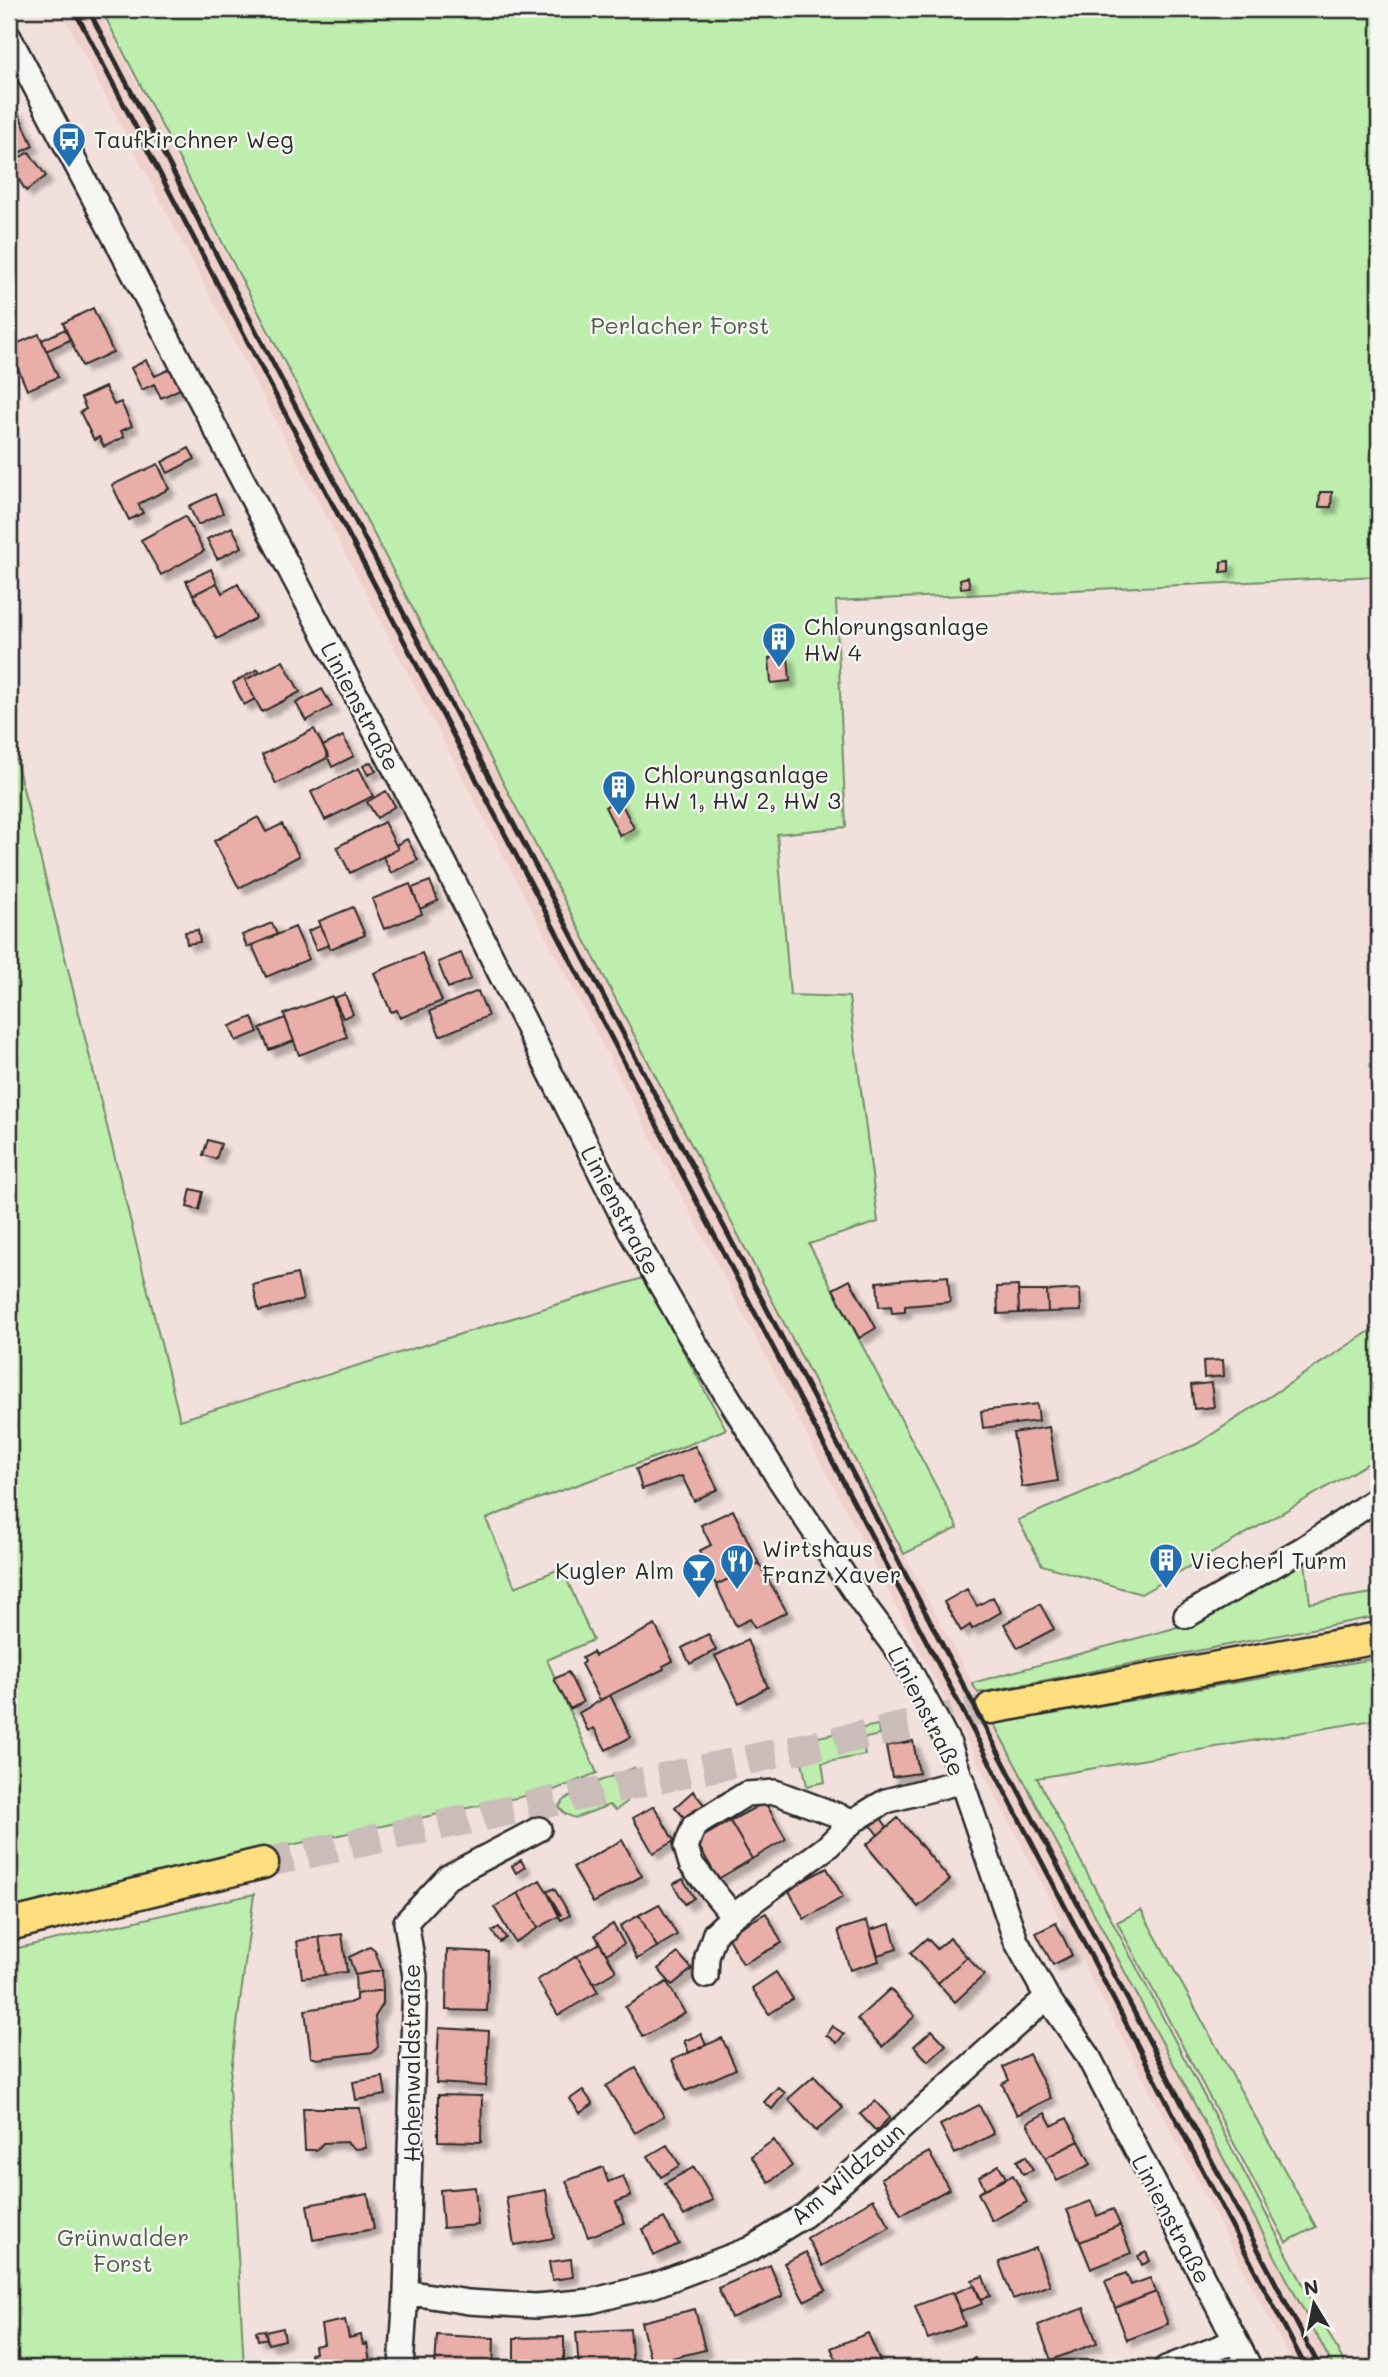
<svg xmlns="http://www.w3.org/2000/svg" width="1388" height="2377" font-family="Mali,sans-serif">
	<style>
		.built { fill: #efd1cc }
		.green { fill: #beeead; stroke: #748c6c; stroke-width: 2 }
		.building { fill: #e9aea7; stroke: #2b2b2b; stroke-width: 2; filter: url(#shadow) }
		.lines { fill: none; stroke-linecap: round; stroke-linejoin: round }
		.major-tunnel { stroke: #cabcb9; stroke-width: 30; stroke-dasharray: 30 15; stroke-linecap: butt }
		.minor-casing { stroke: #2b2b2b; stroke-width: 28 }
		.major-casing { stroke: #2b2b2b; stroke-width: 35 }
		.minor { stroke: #f6f6f2; stroke-width: 23 }
		.major { stroke: #fedf80; stroke-width: 30 }
		.rail { stroke: #2b2b2b; stroke-width: 5 }
		.minor-bridge-casing { stroke: #2b2b2b; stroke-width: 28; stroke-linecap: butt }
		.minor-bridge { stroke: #f6f6f2; stroke-width: 23 }
		.labels { text-anchor: middle; dominant-baseline: central; stroke-width: 5; stroke-linejoin: round; paint-order: stroke }
		.poi-label { font-size: 23px; fill: #2b2b2b; stroke: #f6f6f2; text-anchor: start }
		.park-label { font-size: 23px; fill: #505c4c; stroke: #f6f6f2 }
		.street-label { font-size: 23px; fill: #2b2b2b; stroke: #f6f6f2 }
	</style>
	<defs>
		<filter id="shadow"><feDropShadow dx="6" dy="6" stdDeviation="2" flood-color="#0004"/></filter>
	</defs>
	<rect width="100%" height="100%" fill="#f2e0dc"/>
	<filter id="ink" filterUnits="userSpaceOnUse"><feTurbulence type="fractalNoise" baseFrequency=".0143" numOctaves="2"/><feDisplacementMap in="SourceGraphic" scale="14" xChannelSelector="R" yChannelSelector="G"/><feConvolveMatrix kernelMatrix="1 2 1 2 8 2 1 2 1" color-interpolation-filters="sRGB"/></filter>
	<g filter="url(#ink)">
		<path class="built" d="M60,9H98L904,1554L1334,2368H1295Z"/>
		<path class="green" d="M101,9H1379V576L836,601L846,827L777,834L790,995L849,997L878,1222L809,1244L958,1528L904,1554Z
			M9,732L180,1420L643,1278L726,1429C647,1464 565,1486 486,1519L515,1587L562,1568L593,1640L547,1660L597,1773L554,1790L262,1851L9,1908Z
			M1379,1325V1457L1141,1594L1042,1565L1018,1520L1197,1444Z
			M1304,1554L1310,1603L1379,1592V1616L978,1693L972,1683L1171,1629L1214,1613Z
			M1379,1658V1719L1037,1778L1347,2368H1334L994,1724Z
			M878,1725L879,1735L862,1739L865,1755L822,1763L825,1782L807,1786L798,1741Z
			M634,1768L627,1802L616,1810L609,1805L575,1818L565,1814L559,1807C568,1789 616,1776 634,1768Z
			M254,1894L229,2087L244,2368H9V1950Z
			M1141,1910L1316,2227L1286,2242L1117,1922Z"/>
		<path class="building" d="M17,110L33,146L9,158V114Z
			M29,152L46,176L26,191L9,164Z
			M93,308L113,352L82,366L63,323Z
			M65,329L70,340L46,351L42,340Z
			M39,334L58,377L27,390L9,347Z
			M146,360L155,376L170,369L180,389L161,398L154,384L142,390L131,368Z
			M105,387L114,405L121,402L132,426L121,431L124,437L104,447L99,437L94,440L80,412L86,409L81,398Z
			M189,448L195,459L168,473L162,462Z
			M158,464L169,489L138,504L143,513L129,520L112,485Z
			M1320,492H1332L1331,507H1319Z
			M215,494L223,513L198,525L189,506Z
			M185,516L204,551L161,575L141,540Z
			M232,527L242,547L217,559L207,539Z
			M1229,561V571L1221,572V562Z
			M211,569L217,583L193,595L186,581Z
			M968,577L970,587L961,588L960,579Z
			M217,583L222,593L238,584L256,618L217,639L193,595Z
			M788,656L790,681L771,683L769,658Z
			M283,661L300,692L262,712L245,680Z
			M258,669L260,672L245,680L255,699L244,705L233,683Z
			M322,689L332,706L306,721L296,703Z
			M314,729L329,757L276,784L262,755Z
			M343,736L354,756L332,767L323,746Z
			M371,762L376,771L368,775L363,766Z
			M359,768L373,796L325,820L311,792Z
			M386,791L395,806L377,818L367,802Z
			M619,799L634,828L620,836L605,807Z
			M258,817L266,832L282,824L299,856L239,888L214,841Z
			M384,822L398,849L350,873L337,847Z
			M407,839L418,860L391,873L383,857L398,849L396,845Z
			M430,881L438,901L420,909L412,888Z
			M410,884L422,914L384,929L372,899Z
			M353,907L365,935L330,949L319,921Z
			M272,923L277,935L247,947L242,935Z
			M320,926L329,945L316,950L308,931Z
			M295,927L309,959L266,977L252,945Z
			M198,930L200,942L187,944L185,932Z
			M422,953L442,1001L400,1018L397,1010L391,1012L374,973Z
			M461,953L471,979L448,988L438,962Z
			M478,991L488,1016L440,1036L430,1011Z
			M345,994L353,1014L343,1018L334,998Z
			M332,996L347,1037L299,1055L284,1014Z
			M252,1017L258,1032L236,1041L230,1026Z
			M285,1018L294,1041L269,1050L260,1028Z
			M208,1140L221,1144L216,1159L203,1155Z
			M191,1189L203,1192L199,1210L187,1207Z
			M297,1274L303,1300L259,1311L253,1285Z
			M948,1276L950,1302L905,1306V1312L892,1313L891,1306L879,1307L877,1282Z
			M850,1280L876,1328L859,1338L833,1289Z
			M1018,1286L1019,1313L998,1314L997,1287Z
			M1080,1289L1081,1311L1048,1312L1047,1291Z
			M1018,1291H1047L1048,1312L1019,1313Z
			M1223,1360L1224,1376L1204,1378L1203,1361Z
			M1211,1383L1214,1407L1194,1409L1191,1385Z
			M1037,1404L1039,1421L983,1428L981,1411Z
			M1049,1427L1058,1481L1022,1487L1013,1433Z
			M695,1446L718,1489L694,1501L682,1476L642,1489L636,1469Z
			M733,1510L759,1564L716,1585L699,1551L711,1545L701,1525Z
			M759,1564L787,1612L755,1628L750,1619L736,1626L716,1585Z
			M967,1589L977,1606L993,1597L1001,1612L972,1629L970,1625L961,1631L944,1602Z
			M1040,1604L1054,1629L1018,1648L1004,1624Z
			M655,1625L673,1661L663,1666L664,1669L600,1700L581,1664L584,1662L582,1658L593,1652L595,1656Z
			M708,1634L716,1650L690,1664L682,1648Z
			M747,1640L768,1687L739,1703L715,1656Z
			M568,1672L583,1702L570,1709L554,1679Z
			M610,1695L631,1737L606,1750L594,1728L588,1731L579,1713Z
			M913,1741L919,1773L892,1777L886,1746Z
			M693,1791L707,1808L689,1823L675,1807Z
			M765,1802L786,1839L752,1859L730,1821Z
			M654,1806L674,1841L653,1853L633,1818Z
			M881,1818L887,1827L878,1835L871,1826Z
			M898,1818L950,1880L918,1907L866,1845Z
			M730,1821L752,1859L718,1879L696,1841Z
			M622,1840L642,1876L593,1903L573,1867Z
			M521,1860L525,1867L516,1873L512,1866Z
			M827,1868L843,1897L804,1919L788,1889Z
			M683,1879L694,1898L685,1904L673,1884Z
			M540,1880L561,1915L538,1928L518,1893Z
			M554,1888L570,1915L561,1920L547,1892Z
			M518,1893L538,1928L515,1942L494,1907Z
			M659,1904L677,1935L657,1947L639,1915Z
			M766,1913L782,1943L743,1964L726,1935Z
			M639,1915L657,1947L637,1959L620,1926Z
			M867,1921L879,1961L850,1970L838,1930Z
			M1056,1923L1072,1955L1053,1965L1036,1933Z
			M613,1924L624,1944L606,1954L595,1935Z
			M890,1924L897,1949L878,1955L870,1930Z
			M499,1927L506,1938L500,1942L492,1931Z
			M342,1934L347,1972L325,1975L319,1937Z
			M319,1937L325,1975L302,1978L297,1941Z
			M927,1938L937,1949L950,1938L967,1957L938,1983L910,1953Z
			M600,1943L616,1971L594,1984L577,1956Z
			M370,1947L375,1951L382,1970L355,1975L349,1957Z
			M447,1950L489,1952L487,2011L446,2010Z
			M678,1953L692,1969L672,1985L658,1969Z
			M577,1956L598,1992L558,2015L537,1980Z
			M967,1957L984,1975L955,2002L938,1983Z
			M382,1970L383,1990L356,1994L355,1975Z
			M776,1972L793,1999L769,2014L752,1988Z
			M667,1982L685,2013L643,2037L625,2007Z
			M890,1989L915,2016L882,2047L857,2019Z
			M383,1990V2004L375,2017L378,2047L373,2052L317,2059L311,2057L305,2010L349,2003L356,2000V1994Z
			M832,2026L844,2034L837,2043L826,2035Z
			M439,2028L489,2031L486,2086L436,2083Z
			M932,2030L946,2045L928,2061L914,2046Z
			M701,2034L706,2045L689,2053L684,2041Z
			M722,2038L736,2069L686,2091L672,2060Z
			M1029,2054L1051,2098L1017,2115L1002,2084L1009,2080L1003,2067Z
			M636,2068L664,2116L635,2133L606,2086Z
			M814,2076L843,2108L816,2131L788,2099Z
			M383,2077L386,2095L356,2100L353,2082Z
			M778,2087L785,2093L772,2109L764,2102Z
			M583,2090L593,2104L580,2113L570,2099Z
			M438,2095L482,2096L481,2142L438,2141Z
			M875,2101L890,2117L876,2131L860,2114Z
			M979,2105L994,2134L955,2154L940,2125Z
			M303,2108H360L366,2148L355,2149L347,2142L323,2143L317,2150H305Z
			M1045,2113L1052,2126L1067,2118L1079,2141L1045,2158L1027,2123Z
			M774,2140L792,2166L769,2182L751,2156Z
			M1079,2141L1091,2164L1057,2181L1045,2158Z
			M667,2145L680,2165L661,2177L648,2156Z
			M929,2152L949,2189L901,2215L881,2178Z
			M1026,2156L1033,2170L1023,2174L1017,2161Z
			M999,2165L1006,2178L985,2189L979,2177Z
			M603,2167L608,2182L623,2176L631,2196L616,2202L625,2223L588,2237L566,2181Z
			M694,2167L713,2200L684,2216L665,2183Z
			M1013,2175L1027,2202L992,2221L978,2193Z
			M475,2187L478,2225L443,2228L440,2190Z
			M546,2190L554,2238L514,2245L506,2197Z
			M368,2194L374,2229L313,2240L307,2205Z
			M873,2199L890,2227L823,2266L807,2238Z
			M1091,2201L1097,2216L1113,2209L1120,2225L1080,2242L1067,2210Z
			M664,2218L679,2244L654,2256L643,2229Z
			M1120,2225L1131,2253L1091,2269L1080,2242Z
			M1036,2248L1050,2285L1013,2299L999,2262Z
			M806,2252L826,2290L804,2301L784,2263Z
			M1146,2252L1150,2261L1142,2265L1138,2256Z
			M571,2259L573,2277L552,2280L549,2262Z
			M770,2265L783,2296L731,2318L718,2288Z
			M1126,2273L1131,2285L1150,2278L1156,2292L1115,2308L1105,2281Z
			M983,2276L990,2296L981,2299L972,2280Z
			M974,2285L982,2304L961,2312L954,2293Z
			M953,2292L965,2325L928,2339L915,2306Z
			M1156,2292L1168,2324L1127,2340L1115,2308Z
			M1084,2308L1097,2343L1051,2360L1038,2325Z
			M695,2309L705,2350L651,2363L641,2322Z
			M345,2320L349,2338L361,2335L363,2345L367,2344L370,2362L366,2363L367,2368H313L310,2354L315,2353L314,2346L324,2344L321,2325Z
			M283,2328L285,2340L268,2344L265,2332Z
			M630,2329L633,2368H579L576,2332Z
			M265,2330L267,2338L258,2340L256,2331Z
			M868,2333L883,2368H840L831,2348Z
			M437,2335L494,2338L493,2368H435Z
			M564,2337V2368H514V2338Z
			M975,2358L979,2368H947Z"/>
		<g class="lines">
			<path class="major-tunnel" d="M263,1863L991,1708"/>
			<g class="minor-casing">
				<path id="minor" d="M9,37L444,862L629,1229L689,1334L776,1474L863,1604L903,1658
					M1186,1616L1304,1548L1379,1497
					M949,1744L1016,1941L1047,1997L1087,2054L1250,2368
					M733,1916L691,1864L686,1847L694,1826L746,1794L775,1792L853,1821
					M706,1976L707,1957L715,1933L733,1916L827,1847L853,1821L886,1801L963,1781
					M406,2292L468,2302L536,2306L591,2301L655,2285L750,2249L805,2215L1047,1997
					M401,2368L406,2292L415,1976L406,1922L448,1877L539,1829
					M1166,2368L1236,2341"/>
			</g>
			<g class="major-casing">
				<path id="major" d="M991,1708L1379,1638
					M9,1925L263,1863"/>
			</g>
			<use href="#minor" class="minor"/>
			<use href="#major" class="major"/>
			<path class="rail" d="M74,9L1306,2368
				M88,9L1320,2368"/>
			<g class="minor-bridge-casing">
				<path id="minor-bridge" d="M903,1658L949,1744"/>
			</g>
			<use href="#minor-bridge" class="minor-bridge"/>
		</g>
	</g>
	<defs>
		<g id="bus-pin" transform="scale(1.75)"><path d="M0 17L-7.5 6A9.5 9.5 0 1 1 7.5 6Z" fill="#1f6fb2" stroke="#f6f6f2"/><path d="M-5-6H5V4H4V6H2V4H-2V6H-4V4H-5ZM-3.5-4V0h7V-4ZM-3.5 1.2v1.5H-2V1.2ZM2 1.2v1.5H3.5V1.2Z" fill="#fff"/></g>
		<g id="building-pin" transform="scale(1.75)"><path d="M0 17L-7.5 6A9.5 9.5 0 1 1 7.5 6Z" fill="#1f6fb2" stroke="#f6f6f2"/><path d="M-4-6H4V6H1V3H-1V6H-4ZM-2.5-4.3h1.7v1.8h-1.7ZM.8-4.3h1.7v1.8H.8ZM-2.5-1h1.7V.8h-1.7ZM.8-1h1.7V.8H.8Z" fill="#fff"/></g>
		<g id="restaurant-pin" transform="scale(1.75)"><path d="M0 17L-7.5 6A9.5 9.5 0 1 1 7.5 6Z" fill="#1f6fb2" stroke="#f6f6f2"/><path d="M-5-6h1v4h1v-4h1v4h1v-4h1v5L-1.5 .5V6h-2V.5L-5-1ZM5-6V6H3V1.5H1.5Q1.5-4 5-6Z" fill="#fff"/></g>
		<g id="bar-pin" transform="scale(1.75)"><path d="M0 17L-7.5 6A9.5 9.5 0 1 1 7.5 6Z" fill="#1f6fb2" stroke="#f6f6f2"/><path d="M-6-5H6L.8 .8V4.5H3.5V6h-7V4.5H-.8V.8Z" fill="#fff"/></g>
	</defs>
	<g fill-rule="evenodd">
		<use href="#bus-pin" x="69" y="139"/>
		<use href="#building-pin" x="779" y="639"/>
		<use href="#building-pin" x="619" y="787"/>
		<use href="#building-pin" x="1166" y="1560"/>
		<use href="#restaurant-pin" x="737" y="1561"/>
		<use href="#bar-pin" x="699" y="1570"/>
	</g>
	<g class="labels">
		<g class="poi-label">
			<text x="94" y="139">Taufkirchner Weg</text>
			<text x="804" y="626">Chlorungsanlage<tspan x="804" dy="26">HW 4</tspan></text>
			<text x="644" y="774">Chlorungsanlage<tspan x="644" dy="26">HW 1, HW 2, HW 3</tspan></text>
			<text x="762" y="1548">Wirtshaus<tspan x="762" dy="26">Franz Xaver</tspan></text>
			<text x="1190" y="1560">Viecherl Turm</text>
			<text x="674" y="1570" text-anchor="end">Kugler Alm</text>
		</g>
		<g class="park-label">
			<text x="680" y="325">Perlacher Forst</text>
			<text x="123" y="2237">Grünwalder<tspan x="123" dy="26">Forst</tspan></text>
		</g>
		<g class="street-label">
			<text transform="translate(361 706) rotate(62)">Linienstraße</text>
			<text transform="translate(621 1210) rotate(62)">Linienstraße</text>
			<text transform="translate(927 1711) rotate(63)">Linienstraße</text>
			<text transform="translate(411 2063) rotate(-90)">Hohenwaldstraße</text>
			<text transform="translate(847 2173) rotate(-41)">Am Wildzaun</text>
			<text transform="translate(1172 2219) rotate(62)">Linienstraße</text>
		</g>
	</g>
	<rect width="1388" height="2377" fill="none" stroke="#f6f6f2" stroke-width="35"/>
	<rect x="18" y="18" width="1353" height="2342" fill="none" stroke="#2b2b2b" stroke-width="2.5" filter="url(#ink)"/>
	<g transform="translate(1314 2304) rotate(350)" stroke="#f6f6f2" stroke-width="5" paint-order="stroke">
	<path d="M0-5L12 26L0 18L-12 26Z" fill="#2b2b2b"/>
	<text y="-10" font-size="19" font-weight="bold" text-anchor="middle" fill="#2b2b2b">N</text>
	</g>
</svg>
